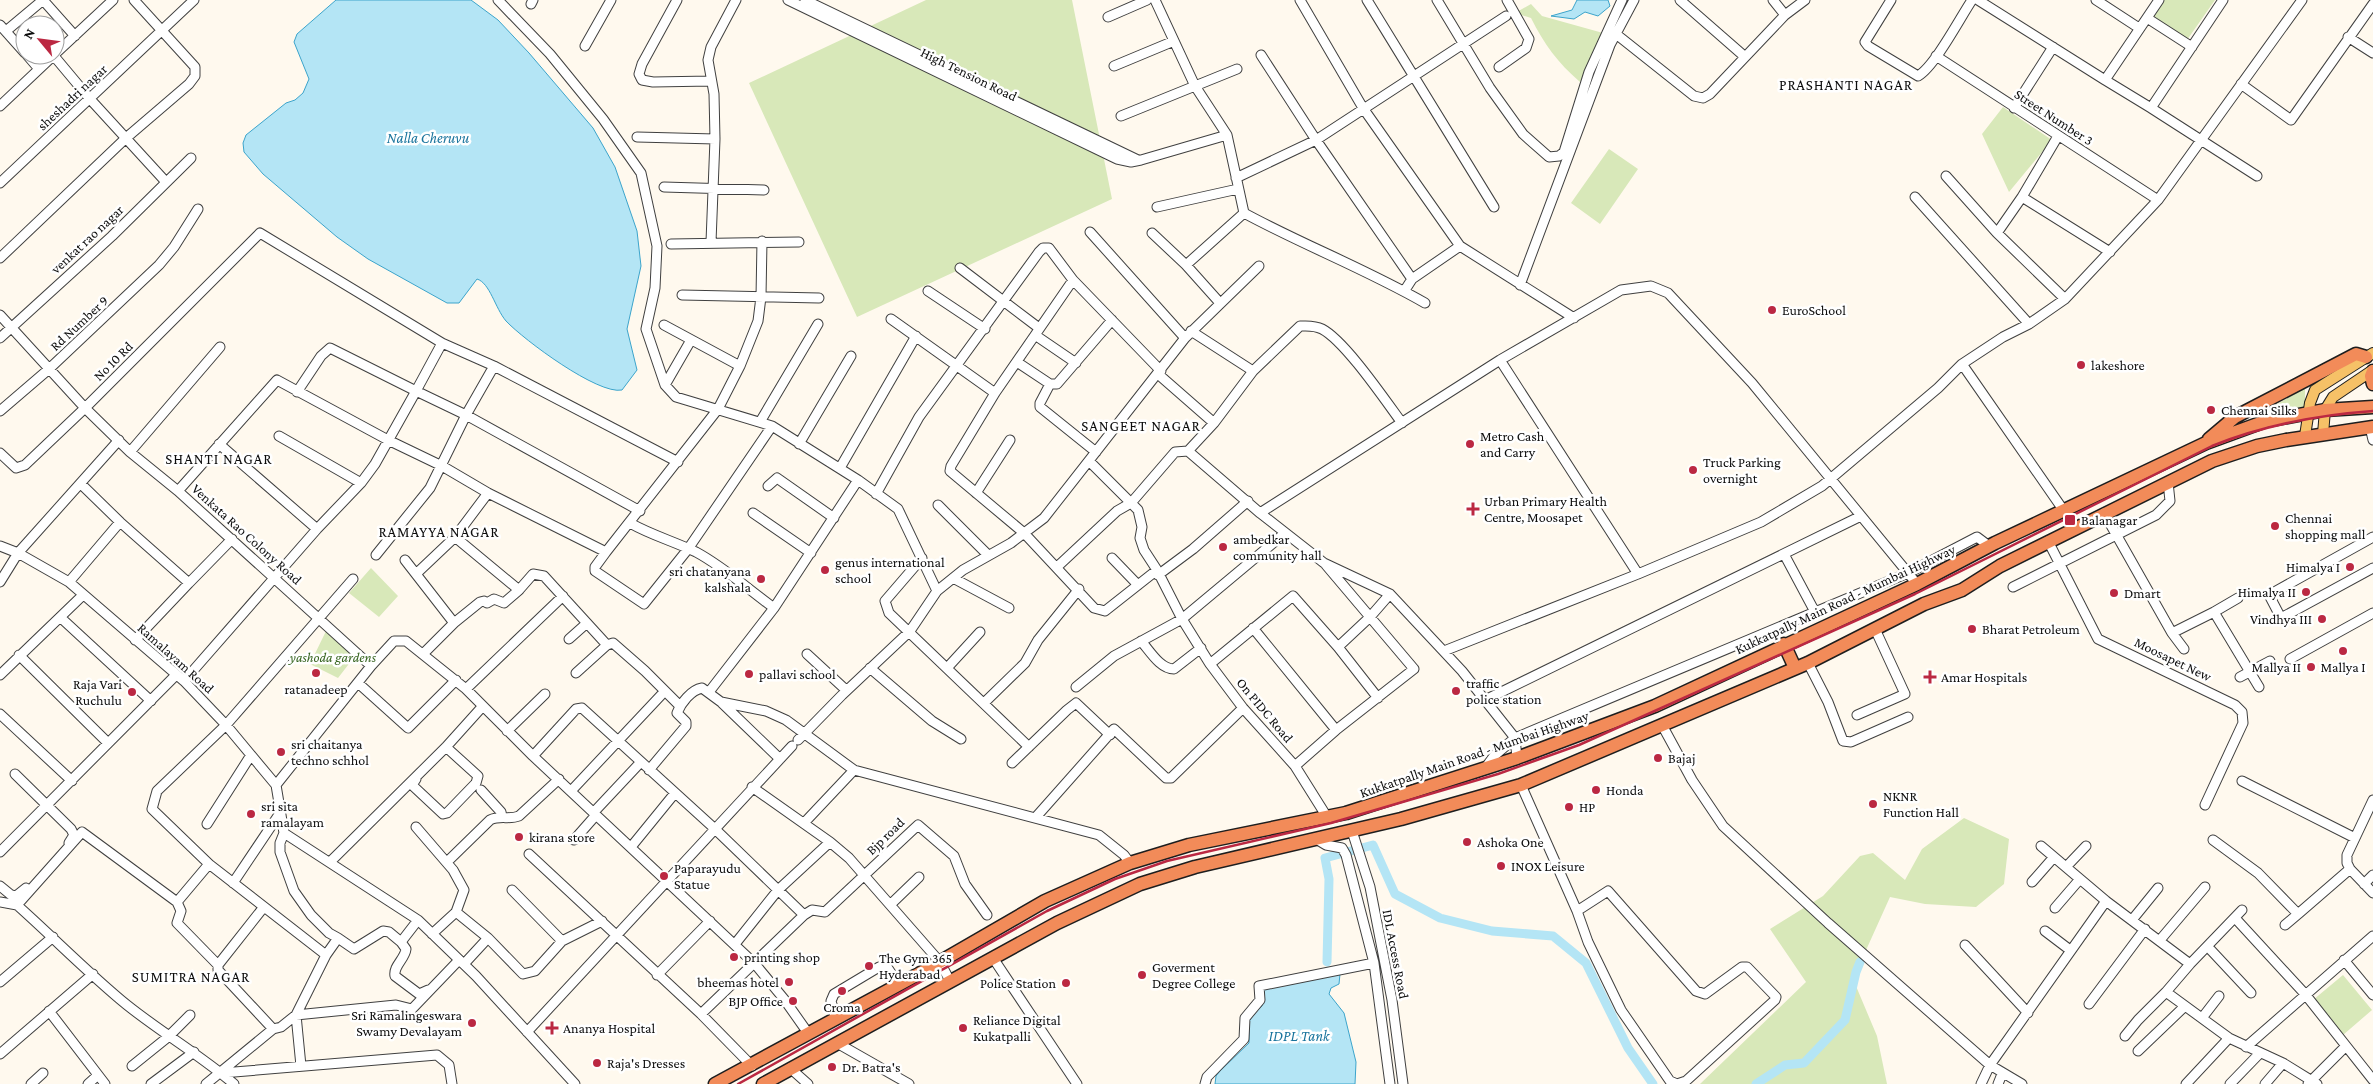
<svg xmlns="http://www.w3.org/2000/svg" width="2373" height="1084" font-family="'Crimson Pro',serif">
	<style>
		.green { fill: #d8e8b9 }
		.water { fill: #b4e5f5; stroke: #3ca4cb }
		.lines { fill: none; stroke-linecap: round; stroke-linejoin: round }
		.canal { stroke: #b4e5f5; stroke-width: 9 }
		.minor-casing { stroke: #404040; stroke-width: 11 }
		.major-casing { stroke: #1e1e1e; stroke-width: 12 }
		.highway-casing { stroke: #1e1e1e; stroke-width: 15 }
		.minor { stroke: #fff; stroke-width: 9 }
		.major { stroke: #f6c167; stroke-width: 10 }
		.highway { stroke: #f28b59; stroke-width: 12 }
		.rail { stroke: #bb2842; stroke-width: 2.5 }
		.poi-dot { fill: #bb2842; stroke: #fff; stroke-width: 2 }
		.labels { text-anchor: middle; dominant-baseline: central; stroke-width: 5; stroke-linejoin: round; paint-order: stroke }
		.street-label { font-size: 14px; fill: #0d0d0d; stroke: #fff }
		.poi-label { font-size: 14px; fill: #0d0d0d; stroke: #fff; text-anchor: start }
		.park-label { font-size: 14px; font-style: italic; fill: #36641f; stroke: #fff }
		.neighbourhood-label { font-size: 15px; letter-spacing: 1px; fill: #0d0d0d; stroke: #fff }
		.water-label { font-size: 15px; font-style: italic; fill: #19749d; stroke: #fff }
	</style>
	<rect width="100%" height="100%" fill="#fff9ee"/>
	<path class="green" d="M926,0H1072L1112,199L857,317L749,83Z
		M2163,0H2215L2187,40L2153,16Z
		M1531,4L1542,16L1603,33L1598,49L1580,82C1558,63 1544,44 1531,18L1515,13Z
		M2003,107L2052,140L2009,192L1982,134Z
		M1609,149L1638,169L1600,224L1571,203Z
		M2305,388V409L2251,419Z
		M371,568L398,596L379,617L349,593Z
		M327,629L355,656L338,678L310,664Z
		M1964,818L2009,839L2004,884L1976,907L1925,904L1890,897L1853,979L1877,1036L1887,1084H1700L1806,982L1770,929L1823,896L1860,856L1873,853L1905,880L1922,849Z
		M2343,975L2372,1010L2343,1035L2313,1000Z"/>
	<path class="water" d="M336,0H471L498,20L529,53L593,128L615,167L637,231L641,266L627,329L637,370L622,390C598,395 524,340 506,321C495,308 490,283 477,279L459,303H447L368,259L337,237L263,174L244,152L243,143L246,135L286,103L295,100L303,93L309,79L294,42L297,34Z
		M1577,0H1608L1610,6L1598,16L1585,12L1574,19L1551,16L1572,10Z
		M1340,974L1339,984L1331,988L1329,994L1344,1013L1356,1062L1355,1084H1215L1216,1076L1220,1071L1249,1043V1022L1254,1012L1262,1006L1263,988Z"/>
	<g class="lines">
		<path class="canal" d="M1327,962L1329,879L1325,858L1373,845L1395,894L1440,918L1492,931L1553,936L1586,963L1628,1048L1653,1084
			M1756,1084L1785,1065L1804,1063L1845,1020L1856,972L1860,962"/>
		<g class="minor-casing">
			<path id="minor" d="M43,0L75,36
				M498,0L550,54L603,119L641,173L657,246L655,288L646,329L665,385L676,397L772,426L858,480
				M677,0L642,64L639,74L642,80L653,82L711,81
				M788,0L1117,159L1131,162L1141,160L1227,135
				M805,0L1138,160
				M1155,0L1195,86L1227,135L1244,213C1303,245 1366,269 1425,303
				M1300,0L1363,108L1460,246L1574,318
				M1367,0L1494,207
				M1437,0L1490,88L1523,134L1549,157L1559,156L1564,152L1589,72L1622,0
				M1680,0L1744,56
				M1773,0L1785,15
				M1891,0L1865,42L1868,46L1918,76C1935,66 1960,18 1972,0
				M1978,0L2105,80L2159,0
				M2096,0L2139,28
				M531,4L533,0
				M1108,17L1147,0
				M2147,18L2192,47
				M0,25L25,53
				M6,31L43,0
				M1616,34L1694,96L1703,98L1710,94L1785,15L1805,0
				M2348,37L2373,53
				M585,46L611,0
				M55,54L113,0
				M27,55L39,69
				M1261,55L1316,140L1412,279
				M54,56L90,99L166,182
				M1936,56L2158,200
				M1114,66L1174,41
				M1499,67L1526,48L1529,39L1507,0
				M2105,80L2151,108L2223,0
				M2241,84L2291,120L2373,4
				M0,106L54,55
				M2014,108L2053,47
				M2151,108L2257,176
				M1121,116L1237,69
				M2058,136L2022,197L2110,252
				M637,137L715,139
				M1946,176L1997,233L2065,299
				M1236,178L1316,140L1506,16
				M0,183L194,0
				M664,187L764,190
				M1915,197L2029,324
				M1157,207L1238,189
				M1090,232L1185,338
				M1152,233L1186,265
				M1997,233L2022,197
				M711,242L715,139L714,94L708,60L711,47L736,0
				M671,244L799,242
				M0,258L126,138L189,84L195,76V67L134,0
				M960,268L1039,328
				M1073,280L1161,371
				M1520,285L1610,45L1634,0
				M1405,290L1412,279L1460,246
				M928,291L985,329
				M682,295L819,298
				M1220,303L1186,265L1244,213
				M0,315L85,408L130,452L178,491L371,666
				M891,319L995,393
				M1191,331L1253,371
				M1035,335L1076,363
				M0,338L112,236L191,158
				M1500,360L1638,574L1761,522L1822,486L1938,388L1962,364L2003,337L2029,324L2065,299L2158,200L2302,0
				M1017,362L1050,384H1057L1112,320
				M1962,364L2064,511
				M740,366L758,321L761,297L762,241
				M1158,374L1214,423
				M1050,384L1040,403V407L1096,452
				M665,385L691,340
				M297,392L321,356L330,348L416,391L442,343L494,366L678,462
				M0,411L49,369L159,265L174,247L198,209
				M760,422L818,324
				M1402,423C1385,400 1345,341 1322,329C1314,325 1308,326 1300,326L1253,371L1214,423L1188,451L1260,513L1500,360L1621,290L1651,286L1668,293L1752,383L1917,584
				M2370,427L2373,440
				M279,436L361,483
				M219,444L317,529
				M799,444L851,356
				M130,452L220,347
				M0,453L16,468L25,465L85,408L260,233L442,343
				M1089,461L1138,510L1142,527L1140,538L1144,550L1157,570
				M840,468L916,336
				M81,484L120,522L189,583L232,539
				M768,486L777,478L834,518
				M178,491L277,380L388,440L442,466L488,493L606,552L718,409L740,366L664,325
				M976,493L1010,440
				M876,494L919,417L1039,252L1043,248H1049L1073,280L995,393L951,466L950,471L1024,533L1094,608L1105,611L1157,570L1182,619L1210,664L1243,708L1295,766L1327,817
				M938,505L988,555
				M753,513L811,553
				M1260,513L1324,563L1390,594L1462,671L1515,738L1517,758
				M2104,513L2172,633L2214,612L2259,687
				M630,523C651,535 673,541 696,552C724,567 748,589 774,608
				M455,537L519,590L533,574L544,576L607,645L613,643L645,671L680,706
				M2373,537L2269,595L2281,618L2373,568
				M2048,541L2098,639L2235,705L2242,712L2243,723L2205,805
				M0,546L18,553L69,582L184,681L226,725L276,785L284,833L280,843V852L294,891L311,915L329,933L338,938
				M606,552L595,567V571L644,604L688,549L772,426
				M1784,554L1815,612
				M376,555L430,488L466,415L494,366
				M922,558L885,601L889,613L1029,747
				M1112,558L1138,585
				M405,560L454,623L423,654
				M1057,567L1117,511L1131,503L1175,452L1188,451
				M417,573L455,537L488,493
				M1158,575L1193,549L1248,501
				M953,578L1009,608
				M0,582L18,553L119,440
				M69,582L120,522
				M2013,587L2156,515L2170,501L2168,482
				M2214,612L2238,598
				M60,617L151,701
				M454,623L480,602L484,601L487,603L494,599L504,603L519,590
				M1253,628L1336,730
				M2172,633L2184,649
				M569,639L587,623
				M135,640L189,583
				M1141,641C1150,651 1160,669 1174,669L1201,648
				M1338,647L1370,617L1390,594
				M1444,651L1638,574
				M807,654L846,690
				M19,655L108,743
				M2290,659L2373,613
				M1808,663L1828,702L1843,741L1851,742L1908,717
				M1210,664L1293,596L1338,647L1378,698
				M870,668L932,721L961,739
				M947,668L980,632
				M576,673L607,645
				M0,675L83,595
				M2240,677L2270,661
				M184,681L317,529L361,483L375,464L416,391L466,415L640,511
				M358,683L408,728L456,680
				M1076,687L1114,656L1182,619L1285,533
				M466,689L563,596
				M709,692L774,608L858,480L898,509L937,591
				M1485,700L1861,516
				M722,703L780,759
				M984,703L1025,663L1038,640L1079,589
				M0,714L72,781
				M1857,715L1905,694L1875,629
				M1662,725L1692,780L1723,826L1828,923L1990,1065L2022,1084
				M507,731L545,694
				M798,740L842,695L910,631L937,591L963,570L1011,543L1044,518L1185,338L1259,266
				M533,756L576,709L582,708L715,829L804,915
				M1012,763L1067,710L1076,703L1110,735
				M1295,766L1336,730L1414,669L1326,565
				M1486,767L1494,756L1515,738L1908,573L1977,537L1989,546
				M649,770L686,726V722L677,713C681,703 691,690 702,688L721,702L766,711L786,720L854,770L1099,835L1124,855L1130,863
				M15,774L71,829L74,835L69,843
				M416,779L412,785L443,814L447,813L476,783L478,776L446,747
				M2242,781L2355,838
				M276,785L371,666L394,641H406L466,689L533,756L755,964L784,999L808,1033
				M1521,785L1577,911L1588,942L1621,1010L1670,1081L1677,1084L1686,1081L1775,1000L1776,997L1747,967H1742L1705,994L1696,991L1608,891L1577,911
				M752,787L830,842L849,858L940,962L950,981
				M481,790L501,812L502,817
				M571,791L664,692
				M594,812L640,763
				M1036,817L1114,729L1166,778H1171L1243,708
				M804,823L854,770
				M207,824L251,755
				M416,827L453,870L464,890L456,912L432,934
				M1352,831L1370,887L1392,1000L1403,1084
				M284,833L418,920L476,976L575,1084
				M1316,839L1326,845L1342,848L1346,855L1374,963L1390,1084
				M574,840L596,815
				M2213,840L2258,873L2298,914L2350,869L2347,863V855L2373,800
				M2041,846L2106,901L2190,964L2166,992L2229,1038L2283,1063L2317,1084
				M631,847L675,793
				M0,852L176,675
				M529,854L701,1014L752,1066
				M330,862L446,747L482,707
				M447,862L490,820C500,815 509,820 519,816L559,779
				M209,864L326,955
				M2066,867L2086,846
				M2350,869L2373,893
				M2032,882L2054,857
				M233,883L282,810
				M2364,884L2373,875
				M0,886L11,895L16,896L26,888
				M512,890L562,941L602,921
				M0,902L17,905L82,832L177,902L209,864L152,809L157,791L226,725L353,579
				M177,902L181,911L177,923L218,965
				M891,904L919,877
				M17,905C54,938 89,974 127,1005C162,1033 200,1055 234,1084
				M263,908L218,965V970L273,1029
				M2055,908L2080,879
				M456,912L488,938L523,974L535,971L562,941
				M2235,918L2305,994L2373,1080
				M2132,920L2158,888
				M2285,925L2298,914
				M2045,931L2070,950
				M2160,940L2205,887
				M401,942L406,949C405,959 393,966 395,976L419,994L428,990
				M735,944L778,890L830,842
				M1965,945L2028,1013
				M2208,947L2251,993
				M993,958L1077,1084
				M2344,960L2373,995
				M464,964L488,938
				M2190,964L2242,910
				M657,975L710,921
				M0,982L53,937
				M2089,1004L2145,929
				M49,1011L105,1084
				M701,1014L804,915L812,910L825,912L918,825L954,856L965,884L987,915
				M2202,1018L2219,996
				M836,1019L831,1001L834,994L879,967H887L899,985
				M527,1032L792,746
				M2125,1036L2138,1020L2166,992
				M837,1043L909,1084
				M2246,1047L2373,936
				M2138,1051L2185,1006
				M0,1054L93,974
				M132,1066L168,1037L190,1015
				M301,1066L296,1015L326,955L338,938L354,949L383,931L389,932L401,942L418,920
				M790,1068L808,1084
				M222,1073L437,1055L449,1065L452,1084
				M31,1084L43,1073
				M88,1084L98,1075
				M151,1084L194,1052
				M206,1084L273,1029L281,1027L296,1015L396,1005L412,1009L459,960
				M1205,1084L1207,1077L1244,1039L1245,1018L1260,1000L1259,986L1374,963
				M1981,1084L1990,1065L2106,901
				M1998,1084L2002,1074
				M2186,1084L2229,1038
				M2230,1084L2260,1053
				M2265,1084L2283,1063
				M2308,1084L2345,1047"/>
		</g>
		<g class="major-casing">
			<path id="major" d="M2323,434L2325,410L2333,397L2373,370
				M2305,436L2310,403L2315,390L2373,353"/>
		</g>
		<g class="highway-casing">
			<path id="highway" d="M2373,371L2371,376L2373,384
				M2209,439L2235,417L2356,354L2366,357
				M1784,644L1795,668
				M715,1084L924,971L1045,901L1130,863L1189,845L1346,813L1517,758L1655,706L1917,584L1995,543L2206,443L2266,421L2325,410L2373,407
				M763,1084L1057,923L1140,884L1195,867L1401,819L1521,785L1808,663L1924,604L1962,590L2000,566L2212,461L2257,446L2286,440L2373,427"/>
		</g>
		<use href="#minor" class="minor"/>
		<use href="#major" class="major"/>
		<use href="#highway" class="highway"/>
		<path class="rail" d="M738,1084L1047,911L1115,879L1167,861L1331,823L1498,774L1579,745L1915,594L2212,446C2264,425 2317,415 2373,411"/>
	</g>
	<g class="poi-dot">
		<circle cx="1772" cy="310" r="5"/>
		<circle cx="2081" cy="365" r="5"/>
		<circle cx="2211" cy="410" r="5"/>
		<circle cx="1470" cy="444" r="5"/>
		<circle cx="1693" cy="470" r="5"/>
		<path d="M1470.5 501.5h5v5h5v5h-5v5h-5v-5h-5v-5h5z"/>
		<rect x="2064" y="514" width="12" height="12" rx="2.5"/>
		<circle cx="2275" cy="526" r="5"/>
		<circle cx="1223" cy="547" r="5"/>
		<circle cx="2350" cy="567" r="5"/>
		<circle cx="825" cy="570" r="5"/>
		<circle cx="761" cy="579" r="5"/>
		<circle cx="2306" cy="592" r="5"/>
		<circle cx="2114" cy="593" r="5"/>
		<circle cx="2322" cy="619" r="5"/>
		<circle cx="1972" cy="629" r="5"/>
		<circle cx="2343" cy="651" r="5"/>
		<circle cx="2311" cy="667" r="5"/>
		<circle cx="316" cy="673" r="5"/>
		<circle cx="749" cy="674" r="5"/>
		<path d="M1927.5 669.5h5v5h5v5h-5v5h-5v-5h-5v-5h5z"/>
		<circle cx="1456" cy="691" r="5"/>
		<circle cx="132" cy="692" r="5"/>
		<circle cx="281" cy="752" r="5"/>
		<circle cx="1658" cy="758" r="5"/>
		<circle cx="1596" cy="790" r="5"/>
		<circle cx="1873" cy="804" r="5"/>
		<circle cx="1569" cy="807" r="5"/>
		<circle cx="251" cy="814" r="5"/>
		<circle cx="519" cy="837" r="5"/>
		<circle cx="1467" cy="842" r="5"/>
		<circle cx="1501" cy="866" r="5"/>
		<circle cx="664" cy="876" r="5"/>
		<circle cx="734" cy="957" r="5"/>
		<circle cx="869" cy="966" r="5"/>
		<circle cx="1142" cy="975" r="5"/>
		<circle cx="789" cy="982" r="5"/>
		<circle cx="1066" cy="983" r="5"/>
		<circle cx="842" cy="991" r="5"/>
		<circle cx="793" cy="1001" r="5"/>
		<circle cx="472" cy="1023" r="5"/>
		<path d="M549.5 1020.5h5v5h5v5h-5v5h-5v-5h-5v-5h5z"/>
		<circle cx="963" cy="1028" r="5"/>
		<circle cx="597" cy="1063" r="5"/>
		<circle cx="832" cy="1067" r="5"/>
	</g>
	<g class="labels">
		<g class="street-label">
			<text transform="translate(969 74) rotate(26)">High Tension Road</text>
			<text transform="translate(72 97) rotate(-43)">sheshadri nagar</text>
			<text transform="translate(2054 117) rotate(33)">Street Number 3</text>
			<text transform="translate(87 239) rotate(-43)">venkat rao nagar</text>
			<text transform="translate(79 323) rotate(-43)">Rd Number 9</text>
			<text transform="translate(113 361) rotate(-45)">No 10 Rd</text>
			<text transform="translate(247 534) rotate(42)">Venkata Rao Colony Road</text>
			<text transform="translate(1845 599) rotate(-25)">Kukkatpally Main Road - Mumbai Highway</text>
			<text transform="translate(176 658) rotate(42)">Ramalayam Road</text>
			<text transform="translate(2173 659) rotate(26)">Moosapet New</text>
			<text transform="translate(1265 710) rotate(50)">On PIDC Road</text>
			<text transform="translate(1474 754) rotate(-19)">Kukkatpally Main Road - Mumbai Highway</text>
			<text transform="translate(885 836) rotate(-44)">Bjp road</text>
			<text transform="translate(1396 954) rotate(79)">IDL Access Road</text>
		</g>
		<g class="poi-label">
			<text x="1782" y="310">EuroSchool</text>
			<text x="2091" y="365">lakeshore</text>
			<text x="2221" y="410">Chennai Silks</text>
			<text x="1480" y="436">Metro Cash<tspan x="1480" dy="16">and Carry</tspan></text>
			<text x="1703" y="462">Truck Parking<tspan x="1703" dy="16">overnight</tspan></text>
			<text x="1484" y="501">Urban Primary Health<tspan x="1484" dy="16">Centre, Moosapet</tspan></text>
			<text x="2285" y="518">Chennai<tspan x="2285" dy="16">shopping mall</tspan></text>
			<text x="2081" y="520">Balanagar</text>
			<text x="1233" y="539">ambedkar<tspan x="1233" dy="16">community hall</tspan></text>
			<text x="835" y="562">genus international<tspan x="835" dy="16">school</tspan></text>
			<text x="2340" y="567" text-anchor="end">Himalya I</text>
			<text x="751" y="571" text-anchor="end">sri chatanyana<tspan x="751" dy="16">kalshala</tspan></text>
			<text x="2296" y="592" text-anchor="end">Himalya II</text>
			<text x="2124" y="593">Dmart</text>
			<text x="2312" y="619" text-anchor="end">Vindhya III</text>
			<text x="1982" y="629">Bharat Petroleum</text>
			<text x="2301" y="667" text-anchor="end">Mallya II</text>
			<text x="2343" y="667" text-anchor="middle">Mallya I</text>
			<text x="759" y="674">pallavi school</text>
			<text x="1941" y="677">Amar Hospitals</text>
			<text x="1466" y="683">traffic<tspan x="1466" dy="16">police station</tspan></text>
			<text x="122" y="684" text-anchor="end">Raja Vari<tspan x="122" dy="16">Ruchulu</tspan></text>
			<text x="316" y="689" text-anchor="middle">ratanadeep</text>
			<text x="291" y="744">sri chaitanya<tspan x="291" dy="16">techno schhol</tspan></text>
			<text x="1668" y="758">Bajaj</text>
			<text x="1606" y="790">Honda</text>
			<text x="1883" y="796">NKNR<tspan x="1883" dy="16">Function Hall</tspan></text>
			<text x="261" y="806">sri sita<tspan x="261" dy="16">ramalayam</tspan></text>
			<text x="1579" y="807">HP</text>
			<text x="529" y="837">kirana store</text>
			<text x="1477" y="842">Ashoka One</text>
			<text x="1511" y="866">INOX Leisure</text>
			<text x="674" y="868">Paparayudu<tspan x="674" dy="16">Statue</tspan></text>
			<text x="744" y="957">printing shop</text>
			<text x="879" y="958">The Gym 365<tspan x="879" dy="16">Hyderabad</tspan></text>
			<text x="1152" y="967">Goverment<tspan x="1152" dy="16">Degree College</tspan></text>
			<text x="779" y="982" text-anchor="end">bheemas hotel</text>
			<text x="1056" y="983" text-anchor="end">Police Station</text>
			<text x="783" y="1001" text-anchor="end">BJP Office</text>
			<text x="842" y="1007" text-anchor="middle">Croma</text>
			<text x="462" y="1015" text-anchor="end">Sri Ramalingeswara<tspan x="462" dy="16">Swamy Devalayam</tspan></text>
			<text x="973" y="1020">Reliance Digital<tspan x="973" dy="16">Kukatpalli</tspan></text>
			<text x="563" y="1028">Ananya Hospital</text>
			<text x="607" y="1063">Raja's Dresses</text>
			<text x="842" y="1067">Dr. Batra's</text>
		</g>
		<g class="park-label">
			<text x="333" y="657">yashoda gardens</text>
		</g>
		<g class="neighbourhood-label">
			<text x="1846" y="85">PRASHANTI NAGAR</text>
			<text x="1141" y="426">SANGEET NAGAR</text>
			<text x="219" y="459">SHANTI NAGAR</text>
			<text x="439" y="532">RAMAYYA NAGAR</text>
			<text x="191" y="977">SUMITRA NAGAR</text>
		</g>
		<g class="water-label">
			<text x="428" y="138">Nalla Cheruvu</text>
			<text x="1299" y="1036">IDPL Tank</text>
		</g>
	</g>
	<g transform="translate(40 40) rotate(299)"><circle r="24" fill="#ffffff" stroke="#9e9e9e"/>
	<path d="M0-4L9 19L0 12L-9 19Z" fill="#bb2842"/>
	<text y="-8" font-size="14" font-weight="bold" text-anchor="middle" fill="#0d0d0d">N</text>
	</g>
</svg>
